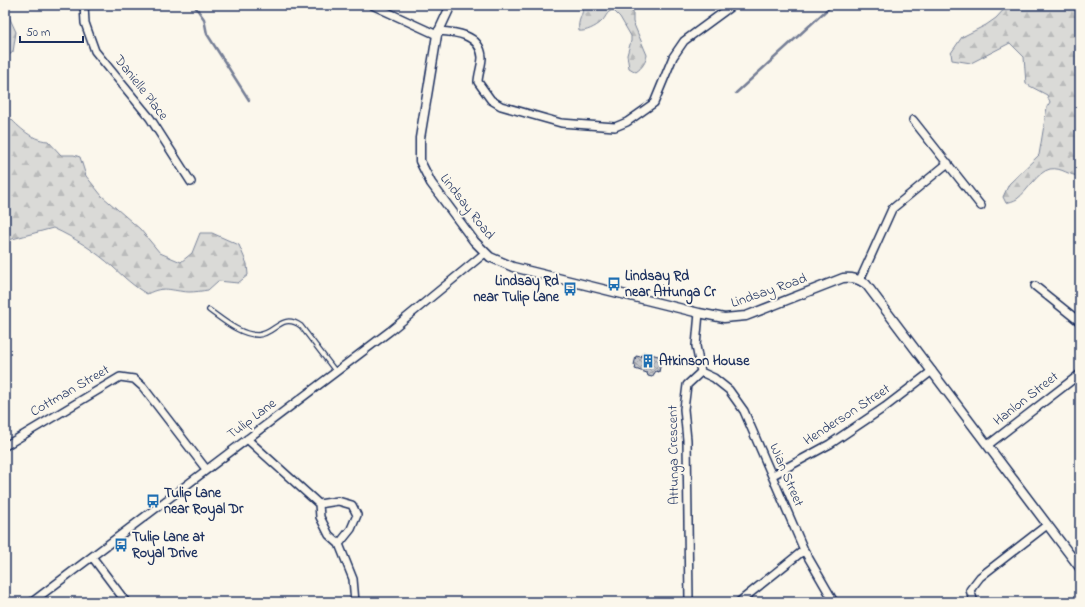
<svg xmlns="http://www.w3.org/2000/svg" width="1085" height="607" font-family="'Indie Flower',sans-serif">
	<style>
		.forest { fill: url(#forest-firs); stroke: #7a849a }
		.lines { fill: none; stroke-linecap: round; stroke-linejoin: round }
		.stream { stroke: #747e96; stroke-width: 2.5 }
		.building { fill: url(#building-cross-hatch); stroke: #1b2f5e }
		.service-casing { stroke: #1b2f5e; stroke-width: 6 }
		.minor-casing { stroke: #1b2f5e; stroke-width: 10 }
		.tertiary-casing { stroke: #1b2f5e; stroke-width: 11 }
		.service { stroke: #fbf7ec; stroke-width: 3.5 }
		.minor { stroke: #fbf7ec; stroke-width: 7 }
		.tertiary { stroke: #fbf7ec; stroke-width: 8 }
		.labels { text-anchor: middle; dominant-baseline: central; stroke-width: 4; stroke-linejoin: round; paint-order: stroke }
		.street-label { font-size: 14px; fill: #1b2f5e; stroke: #fbf7ec }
		.poi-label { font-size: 14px; font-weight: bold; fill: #1b2f5e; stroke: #fbf7ec; text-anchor: start }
	</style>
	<defs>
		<pattern id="forest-firs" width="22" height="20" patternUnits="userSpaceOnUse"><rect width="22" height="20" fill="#dadad7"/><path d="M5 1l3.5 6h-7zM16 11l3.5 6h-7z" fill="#babbbb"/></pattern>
		<pattern id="building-cross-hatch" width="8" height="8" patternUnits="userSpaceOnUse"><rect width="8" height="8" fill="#c3c5c9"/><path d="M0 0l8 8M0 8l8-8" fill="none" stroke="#9ea0a6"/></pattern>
	</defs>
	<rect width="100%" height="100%" fill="#fbf7ec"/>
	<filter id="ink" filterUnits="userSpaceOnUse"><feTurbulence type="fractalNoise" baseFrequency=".025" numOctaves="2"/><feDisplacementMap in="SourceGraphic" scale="8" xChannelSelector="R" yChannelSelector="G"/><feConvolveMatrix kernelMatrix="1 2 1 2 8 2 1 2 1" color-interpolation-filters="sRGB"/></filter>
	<g filter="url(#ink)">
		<path class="forest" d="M583,5H633V22L647,55C646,62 642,68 636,72L629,68L627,55L631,41V36L620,17L613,10C606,12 606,18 601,22C596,27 585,32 579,31C577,19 584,15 583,5Z
			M1008,5H1080V176C1069,176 1062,167 1050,169C1037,172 1028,191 1017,199C1014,201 1009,202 1006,203L1003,197L1009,184L1039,155L1047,107L1050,102L1047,95L1026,84L1024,57L1010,43L971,63L952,60L951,53L962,37L986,25L996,18Z
			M5,8L16,32L13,52L5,58Z
			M5,113C17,125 30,140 48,141L61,155H74L80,157L86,176L102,196L140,229L160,253L181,262L192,253L200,233H212L239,245L247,264L248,275L238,283L218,281L208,290C202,291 195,292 189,292C170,291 165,285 147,294C133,286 124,277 113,267C95,251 75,238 53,228L5,241Z"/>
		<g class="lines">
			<path class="stream" d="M194,5L204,19L207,34L249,100
				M736,93L832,5"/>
		</g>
		<path class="building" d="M643,352L662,357L659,372L656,371L652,377L648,376L647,373L635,369L636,366L634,365L636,356L641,357Z"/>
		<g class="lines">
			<g class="service-casing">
				<path id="service" d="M209,310C223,320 240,335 258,335C276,334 281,312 301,326L336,372"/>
			</g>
			<g class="minor-casing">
				<path id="minor" d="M84,5L85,23L95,51L150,118L191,182
					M372,5L437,35
					M438,31C455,32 480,34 482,57C482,65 478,75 478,82L491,100L501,106L561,123L615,127L627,122L654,103L673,57L684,41L733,5
					M913,120L981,206
					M860,280L892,209L948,163
					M1035,286L1080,322
					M701,372L714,378L729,390L744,411L804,550L834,602
					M247,439L319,504L338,501L352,505L357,515L351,529L339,544
					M988,445L1080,374
					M5,446L120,377L134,379L143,387L206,469
					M773,475L830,444L885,407L932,371
					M319,504L320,517L329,535L339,544L353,579L355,602
					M93,558L126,602
					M32,602L390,331L485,253
					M689,602L687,440L684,409L687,385L701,372L696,346L699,313
					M739,602L804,550
					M974,602L970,590L980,577L1047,525"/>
			</g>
			<g class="tertiary-casing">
				<path id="tertiary" d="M451,5L437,35L420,138V161L431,183L474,241L490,257L513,267L699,313L724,318L746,316L843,278C853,277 858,279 866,284L1080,568"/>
			</g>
			<use href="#service" class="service"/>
			<use href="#minor" class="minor"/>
			<use href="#tertiary" class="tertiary"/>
		</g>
	</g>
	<defs>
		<g id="bus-bare" transform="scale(1.08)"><path d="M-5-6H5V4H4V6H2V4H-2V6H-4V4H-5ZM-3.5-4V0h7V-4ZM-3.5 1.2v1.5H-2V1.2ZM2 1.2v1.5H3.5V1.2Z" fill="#1f6fb2" stroke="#fbf7ec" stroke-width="2.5" paint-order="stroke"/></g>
		<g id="building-bare" transform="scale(1.08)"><path d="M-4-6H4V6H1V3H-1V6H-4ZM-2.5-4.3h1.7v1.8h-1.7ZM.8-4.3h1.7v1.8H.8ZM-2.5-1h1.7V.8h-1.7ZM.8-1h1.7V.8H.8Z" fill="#1f6fb2" stroke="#fbf7ec" stroke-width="2.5" paint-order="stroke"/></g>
	</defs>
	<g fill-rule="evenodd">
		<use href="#bus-bare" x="614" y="284"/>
		<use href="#bus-bare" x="570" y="289"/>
		<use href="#building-bare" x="648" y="361"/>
		<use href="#bus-bare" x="153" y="501"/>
		<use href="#bus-bare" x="121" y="545"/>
	</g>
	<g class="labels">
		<g class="street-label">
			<text transform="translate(141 88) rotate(52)">Danielle Place</text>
			<text transform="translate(467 207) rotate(52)">Lindsay Road</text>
			<text transform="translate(769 291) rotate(-19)">Lindsay Road</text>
			<text transform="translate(70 391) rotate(-30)">Cottman Street</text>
			<text transform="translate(1026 399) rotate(-38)">Hanlon Street</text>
			<text transform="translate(847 415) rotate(-33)">Henderson Street</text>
			<text transform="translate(252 419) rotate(-37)">Tulip Lane</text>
			<text transform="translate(674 455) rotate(-91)">Attunga Crescent</text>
			<text transform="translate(786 475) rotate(67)">Wian Street</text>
		</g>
		<g class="poi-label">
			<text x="625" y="276">Lindsay Rd<tspan x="625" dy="16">near Attunga Cr</tspan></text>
			<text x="559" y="281" text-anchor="end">Lindsay Rd<tspan x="559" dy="16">near Tulip Lane</tspan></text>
			<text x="659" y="361">Atkinson House</text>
			<text x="164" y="493">Tulip Lane<tspan x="164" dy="16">near Royal Dr</tspan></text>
			<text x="132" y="537">Tulip Lane at<tspan x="132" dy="16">Royal Drive</tspan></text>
		</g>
	</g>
	<rect width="1085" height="607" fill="none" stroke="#fbf7ec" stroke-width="20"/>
	<rect x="10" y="10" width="1065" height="587" fill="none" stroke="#1b2f5e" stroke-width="1.5" filter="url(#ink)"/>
	<path d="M20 36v6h63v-6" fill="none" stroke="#1b2f5e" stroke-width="2"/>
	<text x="26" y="36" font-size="12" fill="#1b2f5e" stroke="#fbf7ec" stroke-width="3" paint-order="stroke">50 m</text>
</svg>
